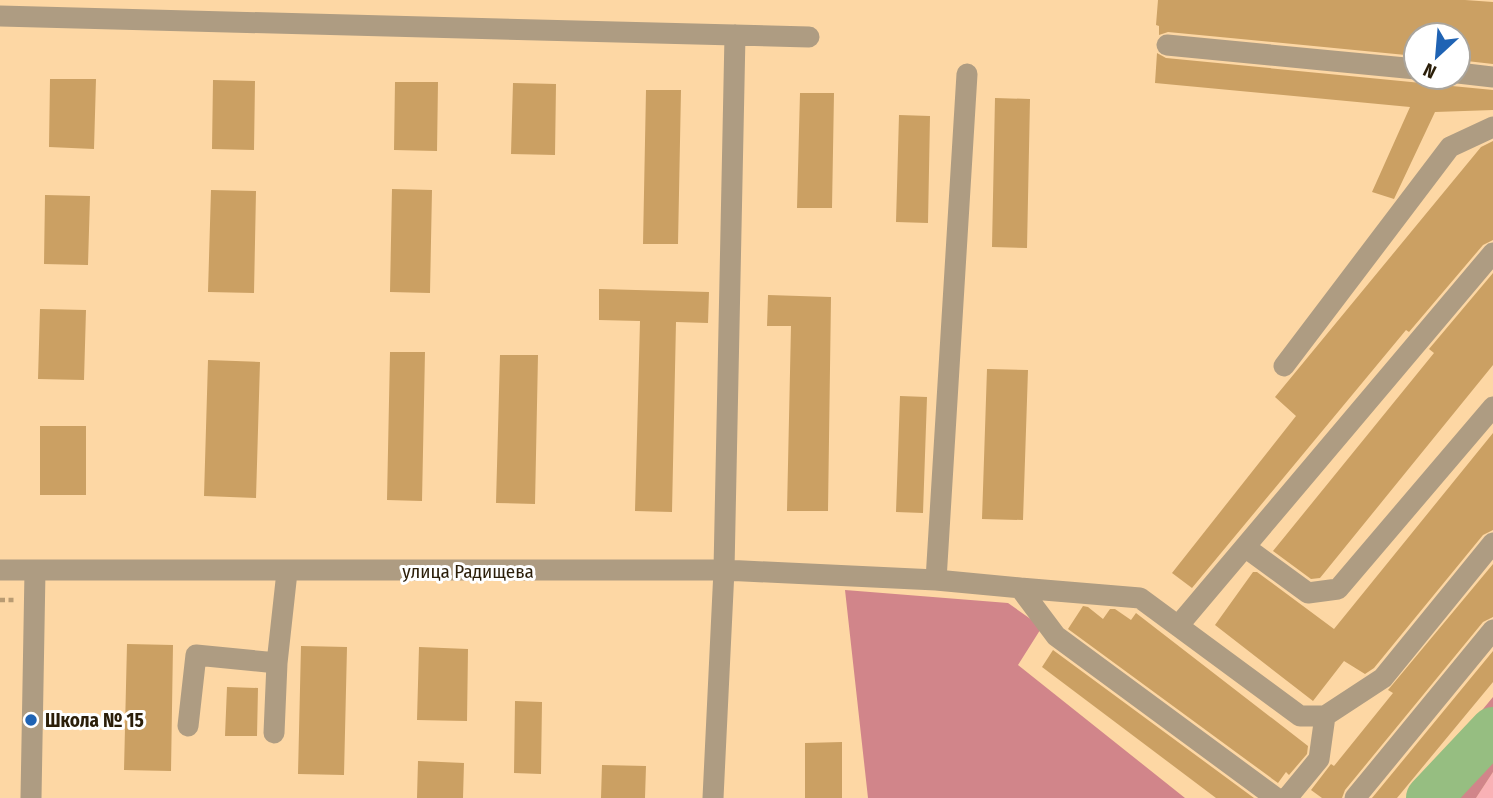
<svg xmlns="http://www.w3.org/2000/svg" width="1493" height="798" font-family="'Fira Sans Condensed',sans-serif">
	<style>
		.green { fill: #f9b1b5 }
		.forest { fill: #d1858a }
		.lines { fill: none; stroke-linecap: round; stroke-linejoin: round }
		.river { stroke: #96be81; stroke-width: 46 }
		.building { fill: #cba063 }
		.path { stroke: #b99b72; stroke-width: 4.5; stroke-dasharray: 5 3.5; stroke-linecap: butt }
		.minor { stroke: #ae9c82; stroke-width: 21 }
		.poi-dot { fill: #1f63b4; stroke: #fff; stroke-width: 2.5 }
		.labels { text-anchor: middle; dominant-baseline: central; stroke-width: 6; stroke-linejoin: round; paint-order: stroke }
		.street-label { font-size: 19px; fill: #2b1e09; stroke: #fff }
		.poi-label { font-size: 19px; font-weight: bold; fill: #2b1e09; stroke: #fff; text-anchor: start }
	</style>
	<rect width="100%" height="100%" fill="#fdd7a4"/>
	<path class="green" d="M1493,772V798H1476Z"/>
	<path class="forest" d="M845,590L1008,603L1042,627L1018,665L1185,798H868Z
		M1493,697V772L1476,798H1409Z"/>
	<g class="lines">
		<path class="river" d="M1429,798L1493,730"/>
	</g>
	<path class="building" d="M1158,0H1465L1493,2V64L1458,60V35H1416V56L1168,32L1159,35V26L1156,25Z
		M1157,53L1166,58L1493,90V110L1435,112L1394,199L1372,192L1410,107L1155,83Z
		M50,79H96L94,149L49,147Z
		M213,80L255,81L254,150L212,149Z
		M395,82H438L437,151L394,150Z
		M513,83L556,84L555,155L511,154Z
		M646,90H681L678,244H643Z
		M800,93H834L832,208H797Z
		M995,98L1030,99L1027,248L992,247Z
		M899,115L930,116L928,223L896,222Z
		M1493,141V240L1483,245L1409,332L1406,330L1192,588L1172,573L1296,416L1275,397L1481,147Z
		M392,189L432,190L430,293L390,292Z
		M211,190L256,191L254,293L208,292Z
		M45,195L90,196L88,265L44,264Z
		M1493,273V365L1320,578L1311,579L1273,551L1434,353L1429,349Z
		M599,289L709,292L708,323L676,322L672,512L635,511L640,321L599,320Z
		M768,295L831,297L828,511H787L791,326H767Z
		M40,309L86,310L84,380L38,379Z
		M390,352H425L422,501L387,500Z
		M500,355H538L535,504L496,503Z
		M208,360L260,362L256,498L204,496Z
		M987,369L1028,370L1023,520L982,519Z
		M900,396L927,397L923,513L896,512Z
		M40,426H86V495H40Z
		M1493,433V530L1483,535L1374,668L1365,674L1344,661L1313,701L1215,625L1253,572H1257L1334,629Z
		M1493,564V617L1483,622L1345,790L1342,798H1322L1311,790L1331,764L1334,766L1393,693L1388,690Z
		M1083,606L1088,607L1103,619L1110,609H1115L1131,620L1136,613L1308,746L1307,754L1289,775L1286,772L1278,783L1068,629Z
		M127,644L173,645L171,771L124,770Z
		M301,646L347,647L344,775L298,774Z
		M419,647L468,649L467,721L417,720Z
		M1053,650L1254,798H1216L1042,667Z
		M1493,651V682L1397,798H1372Z
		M227,687L258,688L257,736H225Z
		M515,701L542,702L541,774L514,773Z
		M842,742V798H805V743Z
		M418,761L464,763L463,798H417Z
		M602,765L646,766L645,798H601Z"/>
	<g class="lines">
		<path class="path" d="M0,600H14"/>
		<path class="minor" d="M0,16L809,37
			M1167,45L1416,69
			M1458,73L1493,77
			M1284,366L1450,147L1493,127
			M1245,547L1308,593L1338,589L1493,407
			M0,570H724L936,580L1020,588L1056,636L1276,798
			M936,580L967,74
			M1020,588L1140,598L1300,716H1325L1383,678L1493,543
			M1178,626L1493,253
			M188,726L196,655L277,663
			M274,733L277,663L287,572
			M31,798L35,571
			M713,798L724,570L735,35
			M1287,798L1319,759L1325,716
			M1355,798L1493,630"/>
	</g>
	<circle class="poi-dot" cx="31" cy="720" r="7"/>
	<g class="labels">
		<g class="street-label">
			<text x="468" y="571">улица Радищева</text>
		</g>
		<g class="poi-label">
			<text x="45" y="720">Школа № 15</text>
		</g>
	</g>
	<g transform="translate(1437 56) rotate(206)"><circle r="33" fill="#ffffff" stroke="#aaa59d" stroke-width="2"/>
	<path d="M0-5L12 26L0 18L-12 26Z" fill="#1f63b4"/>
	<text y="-10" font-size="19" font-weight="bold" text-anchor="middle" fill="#2b1e09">N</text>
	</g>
</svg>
